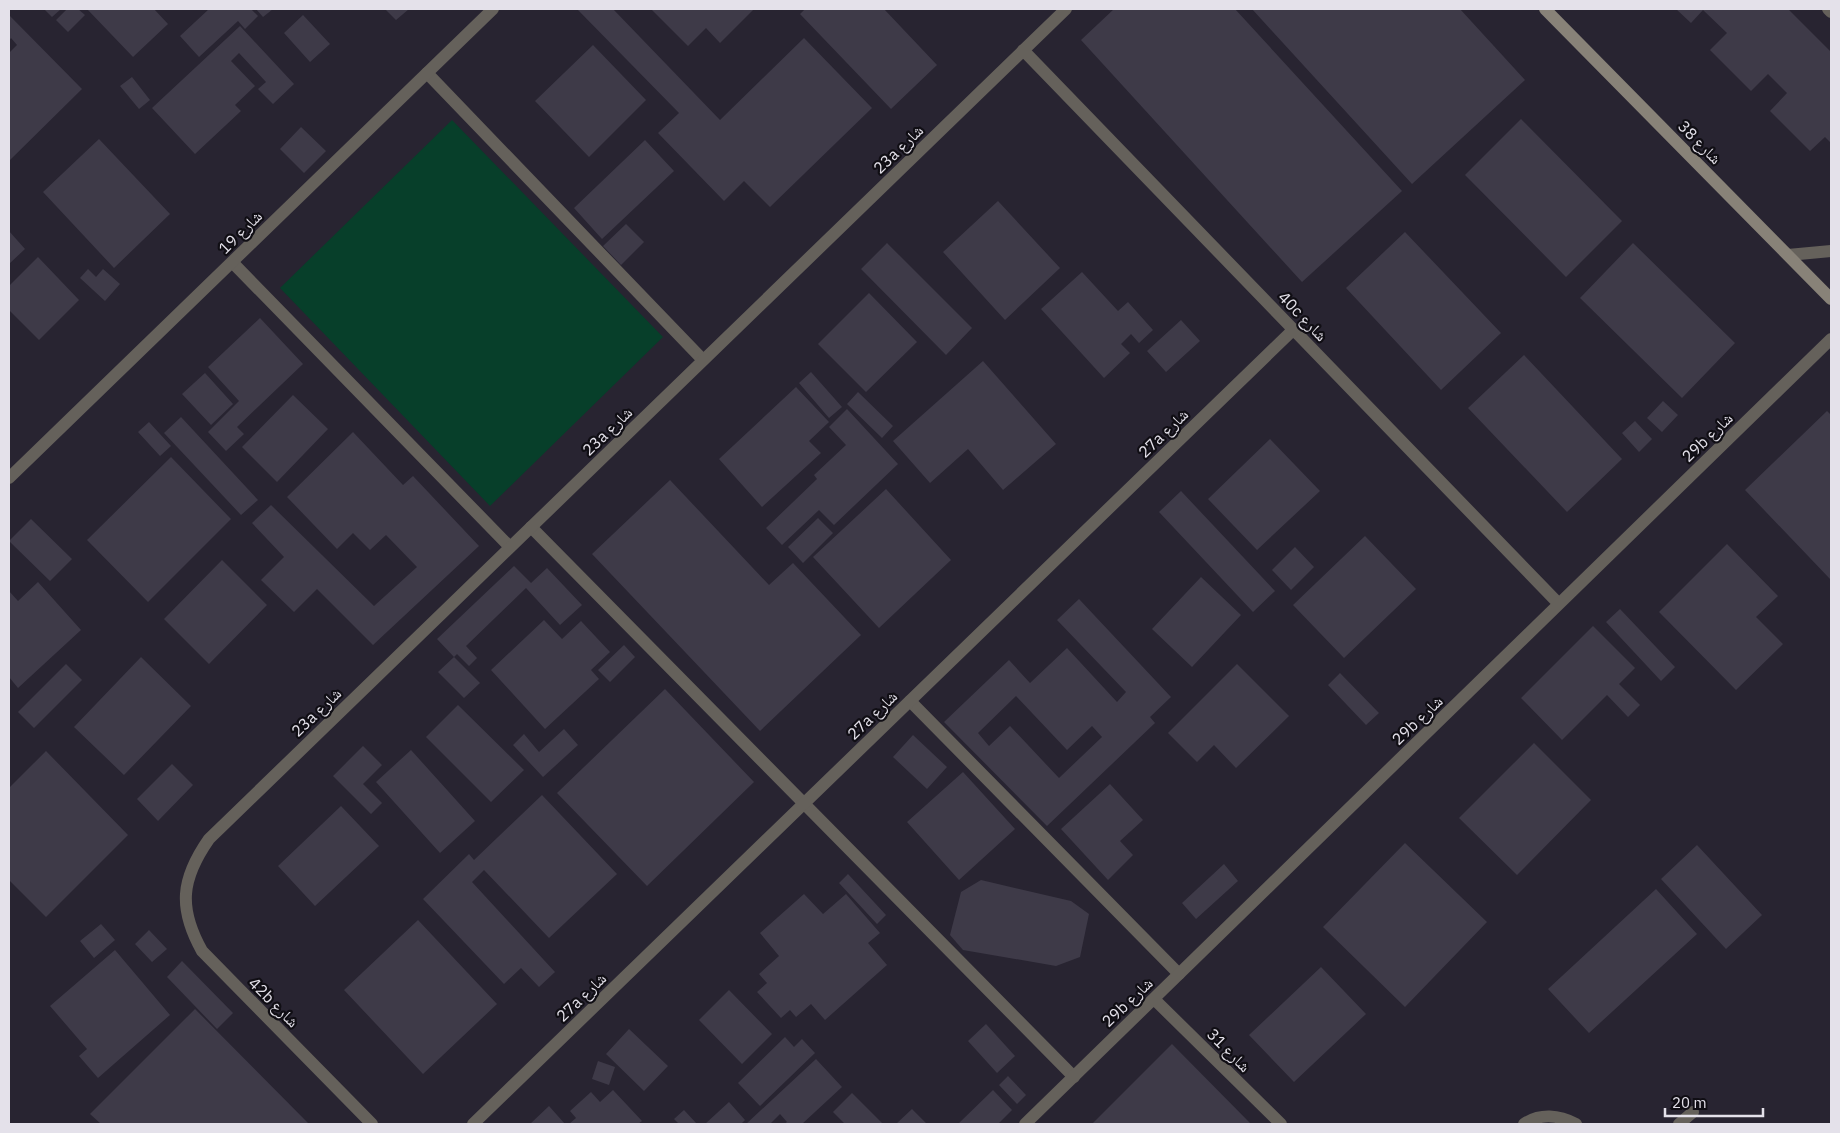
<svg xmlns="http://www.w3.org/2000/svg" width="1840" height="1133" font-family="'IBM Plex Sans','Noto Naskh Arabic',sans-serif">
	<style>
		.green { fill: #073f2a }
		.building { fill: #3e3a48; fill-rule: evenodd }
		.lines { fill: none; stroke-linecap: round; stroke-linejoin: round }
		.lane { stroke: #65615b; stroke-width: 12 }
		.street { stroke: #65615b; stroke-width: 12 }
		.secondary { stroke: #888278; stroke-width: 12 }
		.labels { text-anchor: middle; dominant-baseline: central; stroke-width: 4.5; stroke-linejoin: round; paint-order: stroke }
		.street-label { font-size: 16px; fill: #e4e1ea; stroke: #100e14 }
	</style>
	<rect width="100%" height="100%" fill="#282431"/>
	<path class="green" d="M452,120L663,337L490,506L280,288Z"/>
	<path class="building" d="M44,9H61L52,17Z
		M67,9H78L85,15L68,32L56,20Z
		M87,9H154L168,24L133,57Z
		M209,9H251L258,16L245,29L238,21L199,57L180,36Z
		M256,9H273L263,17Z
		M385,9H409L396,20Z
		M577,9H613L720,120L804,38L872,108L770,207L744,181L724,201L658,133L679,113Z
		M651,9H754L720,43L706,28L688,46Z
		M805,9H884L937,65L891,109L800,14Z
		M1114,9H1235L1402,191L1302,282L1081,40Z
		M1252,9H1460L1525,80L1412,184Z
		M1676,9H1788L1831,52V143L1825,137L1810,151L1770,111L1787,93L1768,74L1751,91L1710,50L1727,33L1703,10L1691,23Z
		M9,15L82,89L9,161V53L17,45L11,38L9,41Z
		M303,15L330,44L310,62L284,33Z
		M240,26L294,84L273,104L258,89L266,82L239,53L231,61L255,86L235,105L241,111L195,154L152,108Z
		M593,45L646,100L589,157L535,101Z
		M132,77L150,100L139,109L120,86Z
		M1521,119L1622,221L1566,277L1465,175Z
		M301,127L326,151L304,173L280,149Z
		M99,139L170,214L114,268L43,192Z
		M645,140L674,171L602,239L574,208Z
		M998,201L1060,268L1005,320L943,252Z
		M626,224L644,242L621,265L603,246Z
		M9,231L25,249L9,264Z
		M1405,232L1501,333L1441,390L1346,288Z
		M887,243L972,328L946,355L861,269Z
		M1633,243L1735,343L1682,398L1580,298Z
		M38,257L79,300L39,340L9,310V286Z
		M88,269L96,277L103,269L120,284L105,301L80,278Z
		M1082,272L1118,311L1128,302L1153,330L1139,343L1131,334L1121,344L1130,353L1104,378L1041,309Z
		M869,293L917,342L866,392L818,344Z
		M260,318L303,364L237,427L244,434L226,451L208,432L239,401L208,367Z
		M1181,320L1200,341L1166,372L1147,351Z
		M1524,355L1622,459L1567,512L1468,408Z
		M983,361L1056,444L1003,490L968,449L930,483L893,441Z
		M811,372L842,407L829,418L799,383Z
		M205,373L233,404L211,425L182,394Z
		M796,387L829,422L809,441L821,453L762,507L719,459Z
		M858,392L893,426L882,438L847,404Z
		M293,395L328,429L277,482L242,447Z
		M1663,401L1678,415L1662,432L1647,418Z
		M847,409L898,464L834,525L819,510L782,545L766,528L817,479L814,475L846,445L829,427Z
		M1827,411L1831,415L1830,579L1745,490Z
		M181,417L258,500L241,515L164,433Z
		M1635,421L1652,439L1639,452L1622,433Z
		M149,422L171,446L160,456L138,432Z
		M353,432L403,485L413,476L479,546L373,645L317,589L294,612L261,580L284,557L252,523L271,505L374,606L417,567L386,535L370,550L353,533L337,549L287,497Z
		M1270,439L1320,491L1257,550L1208,499Z
		M171,457L231,519L148,602L87,540Z
		M670,480L769,585L793,563L861,635L760,731L592,554Z
		M886,489L951,560L879,628L813,557Z
		M1181,491L1275,591L1253,612L1159,512Z
		M818,518L833,533L803,563L788,547Z
		M31,519L72,559L50,581L9,541Z
		M1365,536L1416,589L1344,658L1293,605Z
		M1727,544L1778,596L1756,617L1783,644L1736,690L1659,612Z
		M1295,547L1314,567L1291,590L1272,570Z
		M222,560L267,605L209,664L164,619Z
		M514,566L531,583L547,568L582,605L560,625L526,588L466,646L477,658L469,666L457,654L454,657L437,639Z
		M1201,577L1241,615L1192,667L1152,629Z
		M38,582L81,630L18,688L9,677V591L18,601Z
		M1079,599L1171,697L1150,717L1155,723L1047,826L944,722L1009,660L1030,683L1067,648L1117,702L1126,692L1057,620ZM1016,696L1067,750L1092,726L1102,737L1059,778L1010,726L989,746L978,733Z
		M1620,609L1675,667L1661,681L1606,622Z
		M544,620L562,639L581,621L610,652L591,670L599,679L545,729L491,670Z
		M1593,626L1635,668L1619,684L1640,705L1628,717L1607,695L1562,740L1521,698Z
		M624,645L635,657L610,682L598,670Z
		M141,657L191,706L124,775L74,727Z
		M454,657L480,683L464,698L438,672Z
		M66,664L82,680L34,728L18,712Z
		M1237,664L1289,716L1236,768L1214,745L1197,762L1168,733Z
		M1340,673L1379,713L1366,725L1328,685Z
		M665,689L754,782L647,886L557,793Z
		M458,705L524,770L491,802L426,737Z
		M564,729L578,745L543,777L513,745L524,734L539,752Z
		M913,735L947,767L927,789L893,757Z
		M1534,743L1591,800L1517,875L1459,818Z
		M363,746L382,765L363,784L382,803L371,814L333,776Z
		M411,750L475,821L440,853L376,782Z
		M46,751L128,835L46,917L9,880V788Z
		M172,764L193,785L158,821L137,799Z
		M963,772L1015,829L959,880L907,822Z
		M1110,784L1143,820L1120,841L1133,855L1108,880L1061,829Z
		M542,795L617,874L549,938L484,870L472,882L555,972L539,987L521,968L504,984L423,899L469,854L474,860Z
		M341,806L379,846L315,906L278,866Z
		M1405,843L1487,922L1405,1007L1323,927Z
		M1697,845L1762,915L1726,949L1661,879Z
		M1224,864L1238,881L1196,919L1182,903Z
		M848,874L886,915L877,924L839,883Z
		M981,880L1071,901L1089,914L1080,957L1056,966L963,950L950,935L961,892Z
		M1656,889L1697,934L1589,1033L1548,989Z
		M804,894L823,914L846,894L880,933L868,943L887,965L825,1020L811,1004L796,1017L790,1010L781,1018L757,992L767,983L759,974L779,956L760,933Z
		M418,920L497,1004L423,1074L344,990Z
		M101,924L115,940L94,958L80,941Z
		M149,930L167,949L152,962L135,944Z
		M115,950L170,1015L98,1078L79,1056L87,1049L50,1006Z
		M182,961L233,1013L217,1029L167,977Z
		M1321,967L1366,1014L1294,1082L1249,1035Z
		M729,990L772,1034L742,1064L699,1020Z
		M195,1009L309,1124H101L90,1114Z
		M986,1024L1015,1056L997,1073L968,1041Z
		M629,1029L668,1066L644,1091L606,1054Z
		M785,1037L794,1047L802,1039L815,1053L760,1106L738,1083Z
		M1172,1044L1251,1124H1092Z
		M816,1059L842,1087L802,1124H784L787,1122L780,1114L770,1124H746Z
		M598,1061L615,1067L609,1085L592,1079Z
		M1008,1076L1026,1095L1017,1104L999,1085Z
		M613,1090L642,1121L638,1124H569L576,1118L570,1111L591,1092L600,1102Z
		M993,1090L1012,1110L998,1124H958Z
		M852,1093L883,1124H845L833,1112Z
		M729,1102L745,1120L741,1124H705Z
		M549,1106L565,1124H530Z
		M912,1109L927,1124H896Z
		M684,1110L697,1124H679L674,1119Z"/>
	<g class="lines">
		<path class="lane" d="M427,73L703,360
			M233,263L510,547
			M531,527L1074,1077
			M910,701L1179,974
			M1524,1124C1540,1113 1559,1115 1576,1124
			M1679,1124L1693,1112"/>
		<path class="street" d="M1828,9L1831,12
			M1023,50L1559,604
			M1788,255L1831,251
			M9,478L493,9
			M1154,999L1281,1124
			M372,1124L202,951C178,908 181,879 209,839L1066,9
			M473,1124L1294,329
			M1025,1124L1831,339"/>
		<path class="secondary" d="M1545,9L1831,299"/>
	</g>
	<g class="labels">
		<g class="street-label">
			<text transform="translate(1700 142) rotate(45)">شارع 38</text>
			<text transform="translate(898 149) rotate(-44)">23a شارع</text>
			<text transform="translate(240 232) rotate(-45)">شارع 19</text>
			<text transform="translate(1303 316) rotate(46)">40c شارع</text>
			<text transform="translate(607 431) rotate(-44)">23a شارع</text>
			<text transform="translate(1163 433) rotate(-44)">27a شارع</text>
			<text transform="translate(1707 437) rotate(-44)">29b شارع</text>
			<text transform="translate(316 712) rotate(-44)">23a شارع</text>
			<text transform="translate(872 715) rotate(-44)">27a شارع</text>
			<text transform="translate(1417 720) rotate(-44)">29b شارع</text>
			<text transform="translate(581 997) rotate(-44)">27a شارع</text>
			<text transform="translate(274 1002) rotate(45)">42b شارع</text>
			<text transform="translate(1127 1002) rotate(-44)">29b شارع</text>
			<text transform="translate(1229 1050) rotate(45)">شارع 31</text>
		</g>
	</g>
	<rect width="1840" height="1133" fill="none" stroke="#e4e1ea" stroke-width="20"/>
	<path d="M1665 1108v8h98v-8" fill="none" stroke="#e4e1ea" stroke-width="2.5"/>
	<text x="1672" y="1108" font-size="15" fill="#e4e1ea" stroke="#100e14" stroke-width="4" paint-order="stroke">20 m</text>
</svg>
